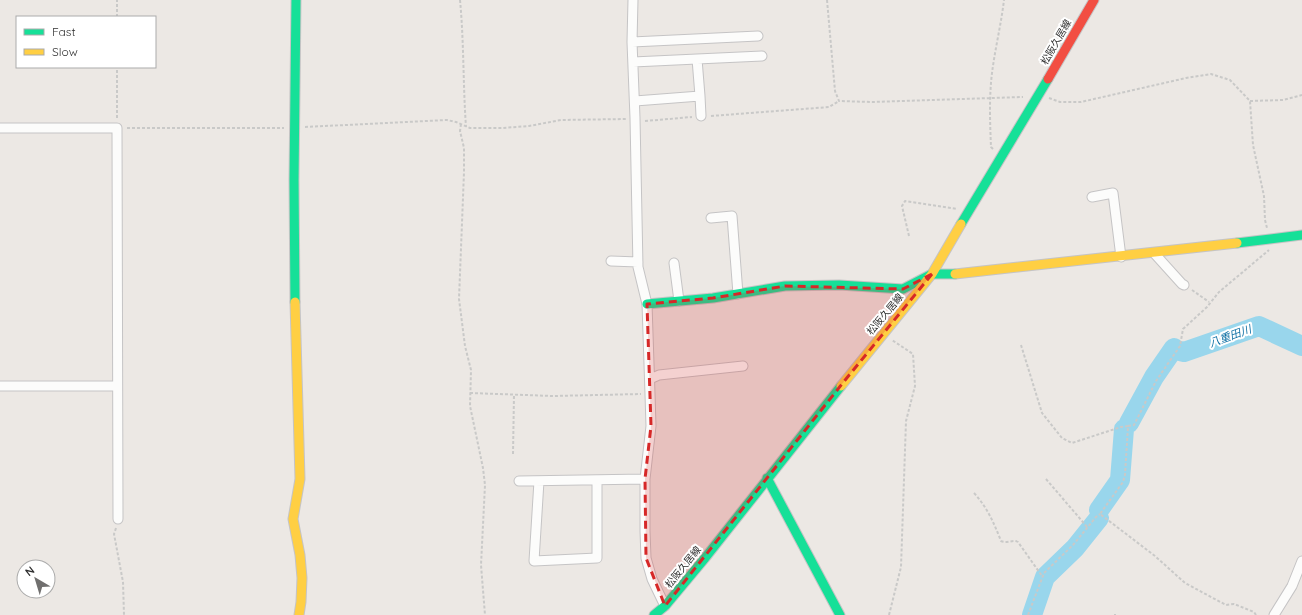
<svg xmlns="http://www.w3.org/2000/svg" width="1302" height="615" font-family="Quicksand,'Noto Sans JP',sans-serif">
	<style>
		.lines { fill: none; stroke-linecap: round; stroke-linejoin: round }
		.river { stroke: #99d6ec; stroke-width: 20 }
		.street-casing { stroke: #c5c4c5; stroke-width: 11 }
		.fast-casing { stroke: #c5c4c5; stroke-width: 11 }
		.slow-casing { stroke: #c5c4c5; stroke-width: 11 }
		.jam-casing { stroke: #c5c4c5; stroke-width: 11 }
		.path { stroke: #c9c9c8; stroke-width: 2; stroke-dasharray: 3 2; stroke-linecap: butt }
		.street { stroke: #fcfcfb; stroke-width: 9 }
		.fast { stroke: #16e098; stroke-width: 9 }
		.slow { stroke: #ffcf43; stroke-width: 9 }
		.jam { stroke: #f24e42; stroke-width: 9 }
		.marked { fill: #d62828; fill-opacity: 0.2; stroke: #d62828; stroke-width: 3; stroke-dasharray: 8 5; stroke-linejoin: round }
		.labels { text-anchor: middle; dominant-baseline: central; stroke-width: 4; stroke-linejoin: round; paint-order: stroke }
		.street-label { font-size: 10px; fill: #2e2e2e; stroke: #fff }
		.water-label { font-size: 11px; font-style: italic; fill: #0d6fa3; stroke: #fff }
	</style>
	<rect width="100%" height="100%" fill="#ece8e4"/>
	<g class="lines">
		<path class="river" d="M1180,351L1184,352L1259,326L1302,346
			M1129,423L1154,377L1174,348
			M1099,510L1120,480L1124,429
			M1032,615L1045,577L1075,548L1099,518"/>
		<g class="street-casing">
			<path id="street" d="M633,0L632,42L635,118L638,267L647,304L650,394L651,426L645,479V531L646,558L652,579L665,606
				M632,42L758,36
				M697,59L762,56
				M633,62L697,59L700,96
				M635,101L700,96L701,116
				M0,128H117L118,519
				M1092,197L1113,193L1121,257
				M711,218L732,216L738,294
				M1154,253L1182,284L1184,285
				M611,261L638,262
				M674,263L679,301
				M650,379L659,375L743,366
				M0,386H117
				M519,481L645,479
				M539,481L534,561L597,558V480
				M1274,615L1292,586L1302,561"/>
		</g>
		<g class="fast-casing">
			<path id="fast" d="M961,224L1048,79
				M1237,243L1302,235
				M295,302L294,180L296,0
				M647,304L713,298L785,286L839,285L903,289L932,274H955
				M767,478L840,615
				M654,615L665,606L705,558L841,386"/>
		</g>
		<g class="slow-casing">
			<path id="slow" d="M955,274L1237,243
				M295,302L300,479L293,519L300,555L302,578L301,602L299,615
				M841,386L932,274L961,224"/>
		</g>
		<g class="jam-casing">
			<path id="jam" d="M1048,79L1094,0"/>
		</g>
		<path class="path" d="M460,0C464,42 463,85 466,127
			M827,0L835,91L839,101L872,102L1023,97
			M117,17V0
			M1049,98L1060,102H1081L1186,78L1211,74L1230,80L1250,101L1253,145L1264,196L1265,220L1267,228
			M1250,101L1283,100L1302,95
			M711,116L829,107L839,101
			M117,118V67
			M645,121L692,117
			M461,124L460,131L464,148V172L459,299L465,346L471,370L470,406L483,468L485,485L481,565L485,615
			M305,127L447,120L456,122L470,128H502L529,126L561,120L626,119
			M127,128H284
			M993,149L991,147C990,123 989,97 992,73C995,49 1001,25 1004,0
			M909,236L902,206L905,201L957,209
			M1192,290L1209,302
			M1021,345L1042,413L1062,438L1072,443L1121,427L1128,426
			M470,393L553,396L641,394
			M513,454L514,395
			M1046,479L1088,528
			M974,493C987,507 994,523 1001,541C1007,544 1013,539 1018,542L1042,576
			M116,528L114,534L123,582L124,615
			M889,615L901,567L906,421L915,386L913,354L892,340
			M1028,615L1044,573L1073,545L1096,517L1100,514
			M1115,615V614
			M1256,615L1254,612L1234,604L1226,605L1185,583L1155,556L1100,514L1123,482L1125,475L1128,426L1134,425L1156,381L1180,346L1183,329L1207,307L1219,292L1269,250"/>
		<use href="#street" class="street"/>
		<use href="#fast" class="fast"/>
		<use href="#slow" class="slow"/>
		<use href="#jam" class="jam"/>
	</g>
	<path class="marked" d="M932,274L846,379L665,606L646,558L645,479L651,426L647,304L713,298L785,286L903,289Z"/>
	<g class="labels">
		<g class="street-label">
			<text transform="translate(1056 42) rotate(-60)">松阪久居線</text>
			<text transform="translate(885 314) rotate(-50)">松阪久居線</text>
			<text transform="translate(683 567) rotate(-51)">松阪久居線</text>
		</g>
		<g class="water-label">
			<text transform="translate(1230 336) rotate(-20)">八重田川</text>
		</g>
	</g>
	<rect x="16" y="16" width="140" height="52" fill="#ffffff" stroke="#ababab"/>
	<rect x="24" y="29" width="20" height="6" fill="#16e098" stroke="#ababab"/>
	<text x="52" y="36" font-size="12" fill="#2e2e2e">Fast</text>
	<rect x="24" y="49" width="20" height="6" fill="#ffcf43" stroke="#ababab"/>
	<text x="52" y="56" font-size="12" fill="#2e2e2e">Slow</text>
	<g transform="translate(36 579) rotate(322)"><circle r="19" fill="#ffffff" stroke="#ababab"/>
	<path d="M0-3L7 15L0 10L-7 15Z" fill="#706f6e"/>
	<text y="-6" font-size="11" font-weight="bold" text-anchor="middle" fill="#2e2e2e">N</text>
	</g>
</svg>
